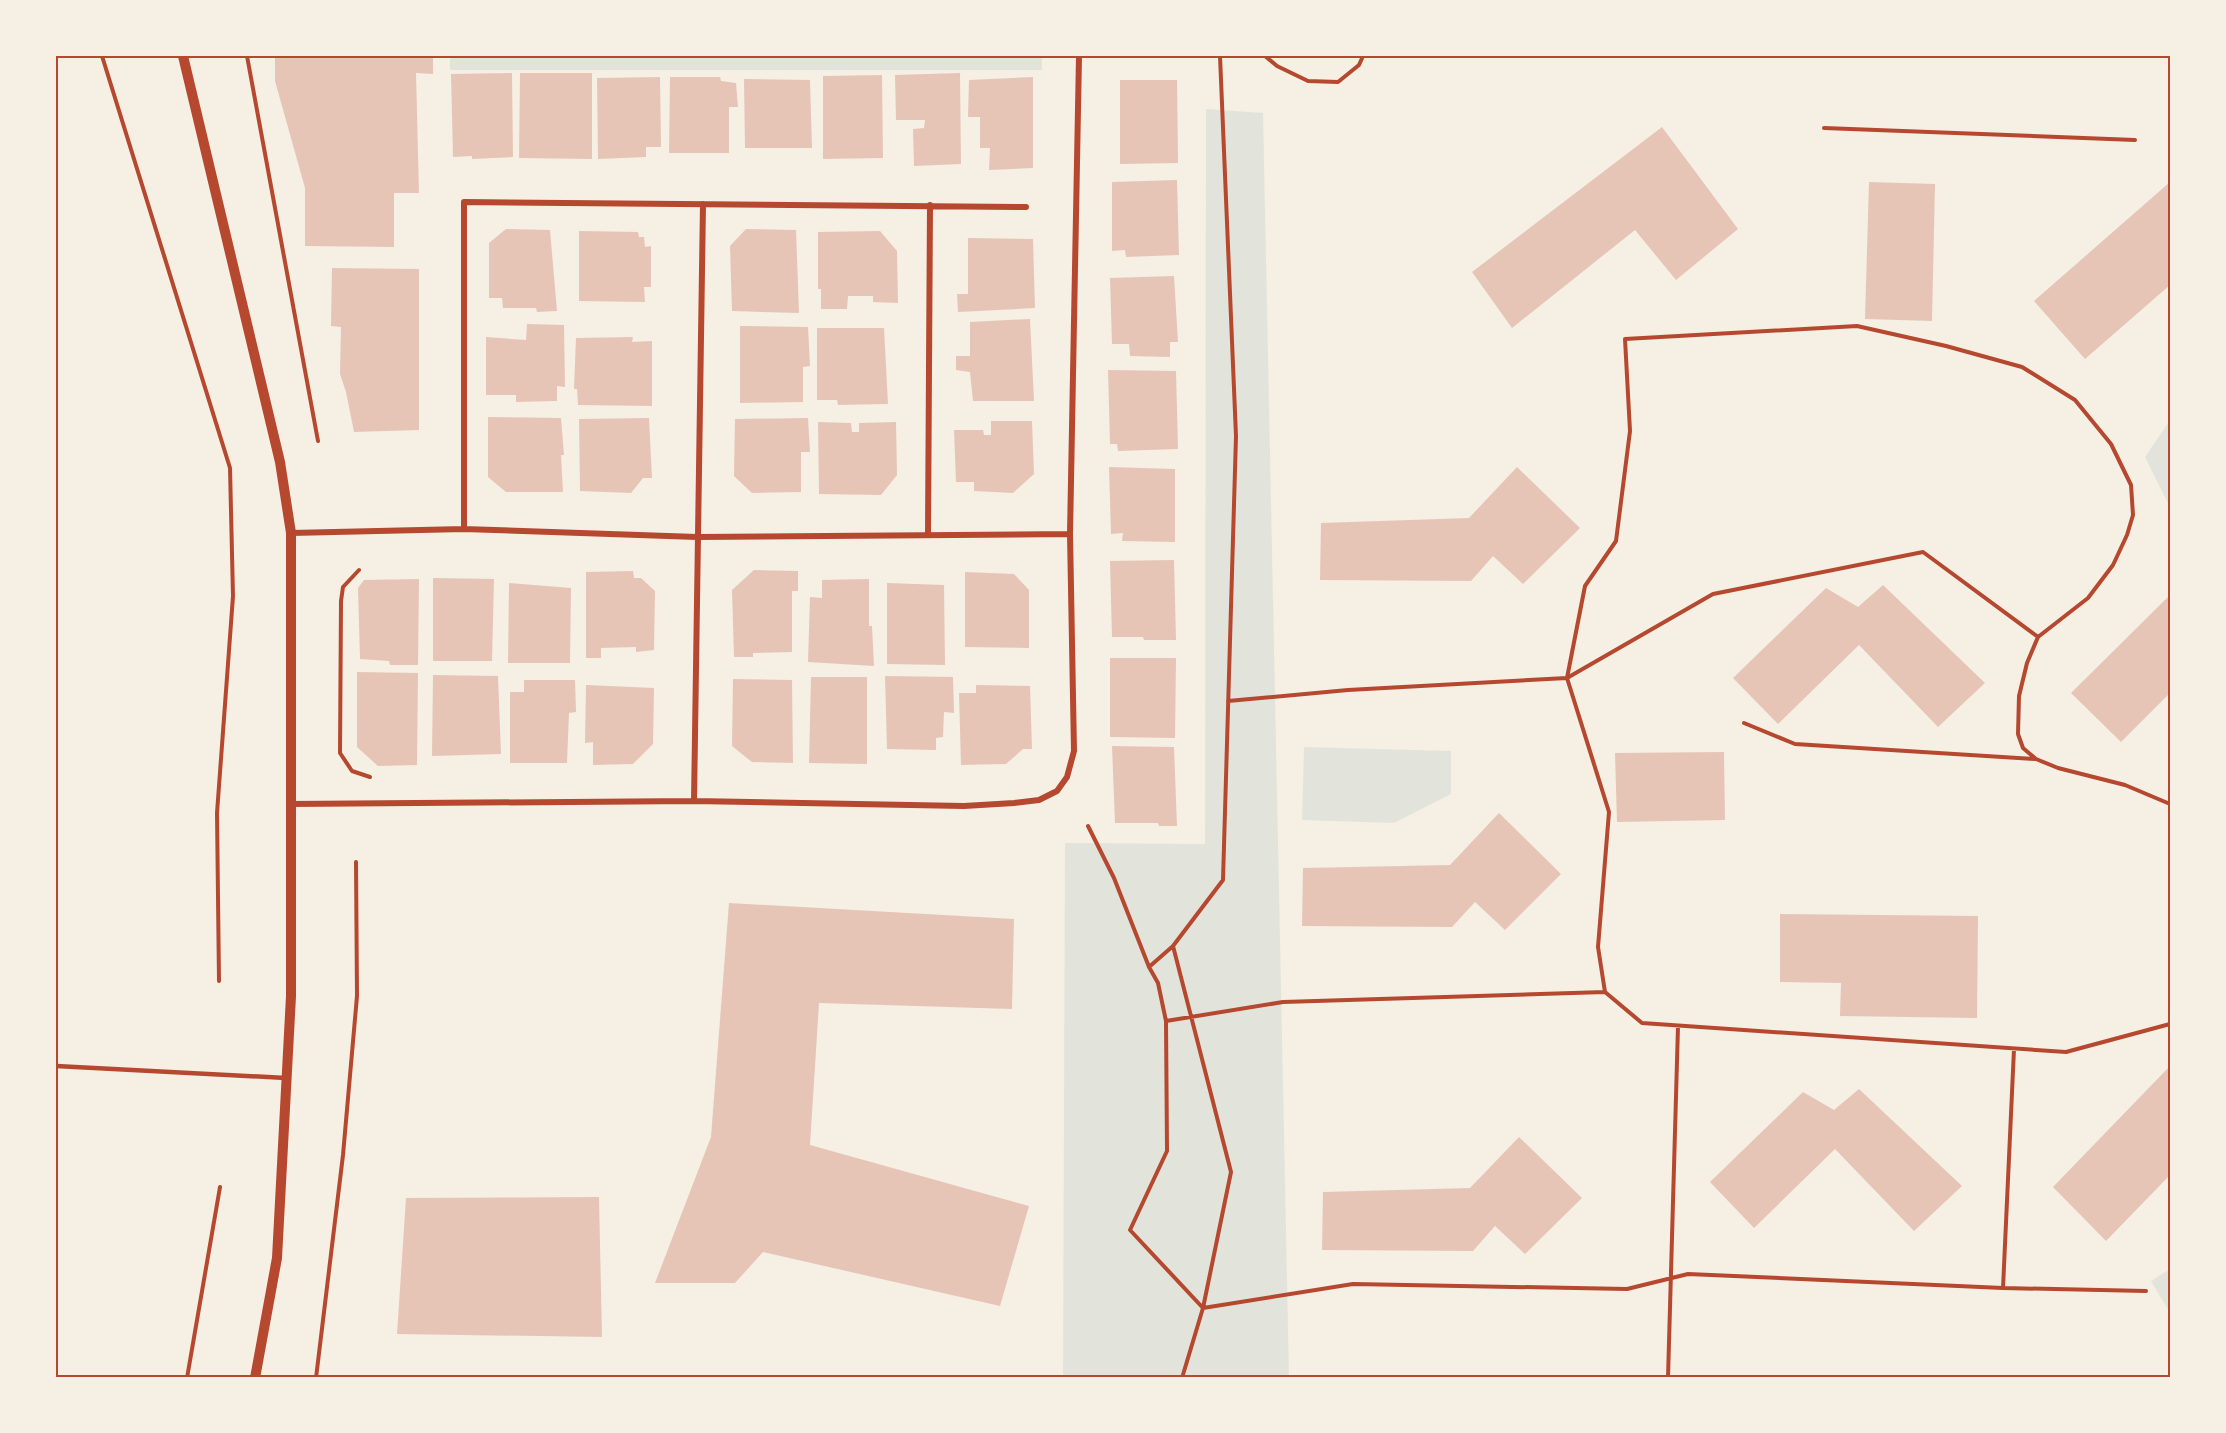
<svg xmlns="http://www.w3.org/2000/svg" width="2226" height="1433" font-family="'Alegreya Sans',sans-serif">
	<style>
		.green { fill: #e2e4dc }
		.building { fill: #e6c5b7 }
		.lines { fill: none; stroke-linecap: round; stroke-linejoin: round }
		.path { stroke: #b5482f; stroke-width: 4 }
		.service { stroke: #b5482f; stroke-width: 4.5 }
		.minor { stroke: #b5482f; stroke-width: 6 }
		.tertiary { stroke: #b5482f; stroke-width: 10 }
		.neatline { fill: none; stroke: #b5482f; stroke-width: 2 }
	</style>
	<rect width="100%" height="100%" fill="#f6efe4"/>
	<path class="green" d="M450,56H1042V70H450Z
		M1206,109L1263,113L1289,1377L1063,1378L1065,843L1205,844Z
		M2170,420V507L2145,457Z
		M1304,747L1451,751V794L1394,823L1302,820Z
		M2170,1269V1313L2151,1281Z"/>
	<path class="building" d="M275,56H433V74L416,73L419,193H394V247L305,246V188L275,81Z
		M512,73L513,157L472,159V156L453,157L451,74Z
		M520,73H592V159L519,158Z
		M960,73L961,164L914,166L913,129L924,128L925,120H896L895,75Z
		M882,75L883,158L823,159V76Z
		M660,77L661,147H646V157L598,159L597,78Z
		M670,77H720L721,81L736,83L738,107H729V153H669Z
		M1033,77V168L989,170L990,148H980V117H968L969,80Z
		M744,79L810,80L812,148H745Z
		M1120,80H1177L1178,163L1120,164Z
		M1662,127L1738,229L1676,280L1635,230L1512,328L1472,272Z
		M1177,180L1179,255L1126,257L1125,250L1112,251V182Z
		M1869,182L1935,184L1932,321L1865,319Z
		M2170,182V285L2085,359L2034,301Z
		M506,229L550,230L557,311L537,312L536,308H503L502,298H489V243Z
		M746,229L796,230L799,313L732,311L730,246Z
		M579,231L638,232L639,237H644L645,247L651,246V287H644L645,302L579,301Z
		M880,231L897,251L898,303L873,302V296H848L847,309H821V289H818V232Z
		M968,238L1033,239L1035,308L958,312L957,294H968Z
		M332,268L419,269V430L354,432L346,392L340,374L341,327L331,326Z
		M1174,276L1178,342H1170V357L1130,356L1129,344H1112L1110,278Z
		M1030,319L1034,401H973L970,372L956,370V356H970V322Z
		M527,324L564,325L565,387L557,386V401L516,402V395H486V337L526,340Z
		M740,326L808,327L810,366L803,367V402L740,403Z
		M817,328H884L888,404L838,405L837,400H817Z
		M633,337L632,342L652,341V406L578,405L577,389H574L576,338Z
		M1108,370L1176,371L1178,449L1118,451L1117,444H1110Z
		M488,417L561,418L564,455H561L563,492H506L488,477Z
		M649,418L652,478H643L631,493L580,491L579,419Z
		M808,418L810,452H801V492L752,493L734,476L735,419Z
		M991,421H1032L1034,474L1013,493L974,491V482H956L954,430H983L984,435H991Z
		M818,422L851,423L852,432H859V423L896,422L897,475L881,495L819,494Z
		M1109,467L1175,469V542L1122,541L1123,533L1111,534Z
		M1517,467L1580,528L1523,584L1493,556L1471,581L1320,580L1321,523L1469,518Z
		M1174,560L1176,640H1144L1143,637H1112L1110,561Z
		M754,570L798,571V591H792V652L753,653V657H734L732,590Z
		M633,571L634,578H641L655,591L654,650L636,652V647L601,648V658H586V572Z
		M965,572L1014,574L1029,590V648L965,647Z
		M433,578L494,579L492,661H433Z
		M419,579L418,665H390L389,661L360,659L358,588L364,580Z
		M869,579V626H872L874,666L808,662L810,597L822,598V580Z
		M509,583L571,588L570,663H508Z
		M887,583L944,585L945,665L887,664Z
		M1883,585L1985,683L1938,727L1859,645L1778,724L1733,678L1826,588L1858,607Z
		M2170,595V693L2121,742L2071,693Z
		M1110,658H1176L1175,738L1110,737Z
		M357,672L418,673L417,765L378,766L357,747Z
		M433,675L498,676L501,754L432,756Z
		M885,676L953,677L954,713L944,712L943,737L936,738V750L887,749Z
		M811,677H867V764L809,763Z
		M733,679L792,680L793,763L752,762L732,746Z
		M524,680H575L576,712L569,713L567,763H510V692H524Z
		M586,685L654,688L653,744L633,764L593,765V742L585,743Z
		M976,685L1030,686L1032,749H1023L1006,764L961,765L959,693H976Z
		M1112,746L1174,747L1177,826H1159L1158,823H1115Z
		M1724,752L1725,820L1617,822L1615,753Z
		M1499,813L1561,874L1505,930L1475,902L1452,927L1302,926L1303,868L1450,865Z
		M729,903L1014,919L1012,1009L819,1003L810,1145L1029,1206L1000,1306L763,1252L735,1283H655L711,1137Z
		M1780,914L1978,916L1977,1018L1840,1016L1841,983L1780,982Z
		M2170,1066V1175L2106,1241L2053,1187Z
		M1859,1089L1962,1186L1914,1231L1835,1149L1754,1228L1710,1182L1803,1092L1834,1110Z
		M1519,1137L1582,1198L1525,1254L1495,1226L1473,1251L1322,1250L1323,1192L1470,1188Z
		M599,1197L602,1337L397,1334L406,1198Z"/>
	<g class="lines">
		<path class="path" d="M102,56L230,468L233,596L217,813L219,981
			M247,56L318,441
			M1265,56L1277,66L1308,81L1338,82L1359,65L1363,56
			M1824,128L2135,140
			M359,570L343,587L341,601L340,753L352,771L370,777
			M1228,701L1348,690L1567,678L1713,594L1923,552L2038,637
			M1744,723L1795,744L2035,759
			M2170,804L2125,785L2058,768L2036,759L2023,748L2018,734L2019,696L2027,663L2038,637L2088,598L2113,565L2127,535L2133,515L2131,485L2111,444L2075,400L2022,367L1946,346L1857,326L1625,339L1630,431L1616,541L1585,586L1567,678L1609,812L1598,947L1605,992L1642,1023L2066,1052L2170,1024
			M1088,826L1114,878L1149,967L1158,983L1166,1021
			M1149,967L1173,946
			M1605,992L1283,1002L1166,1021L1167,1151L1130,1230L1203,1308L1353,1284L1627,1289L1688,1274L2003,1288L2146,1291
			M2003,1288L2014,1049
			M187,1378L220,1187
			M316,1378L343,1155L357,996L356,862
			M1182,1378L1203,1308L1231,1172L1173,946L1223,880L1236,436L1220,56
			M1668,1378L1678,1026"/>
		<path class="service" d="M56,1066L286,1078"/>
		<path class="minor" d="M464,529V202L1026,207
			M291,533L464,529L697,537L1070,534
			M928,534L930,205
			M694,801L703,204
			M290,804L694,801L964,806L1014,803L1039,800L1057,791L1067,777L1074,751L1070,534L1079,56"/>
		<path class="tertiary" d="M183,56L280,462L291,533V996L277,1258L255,1378"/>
	</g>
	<rect width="2226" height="1433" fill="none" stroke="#f6efe4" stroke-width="114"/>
	<rect x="57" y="57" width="2112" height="1319" class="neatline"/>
</svg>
